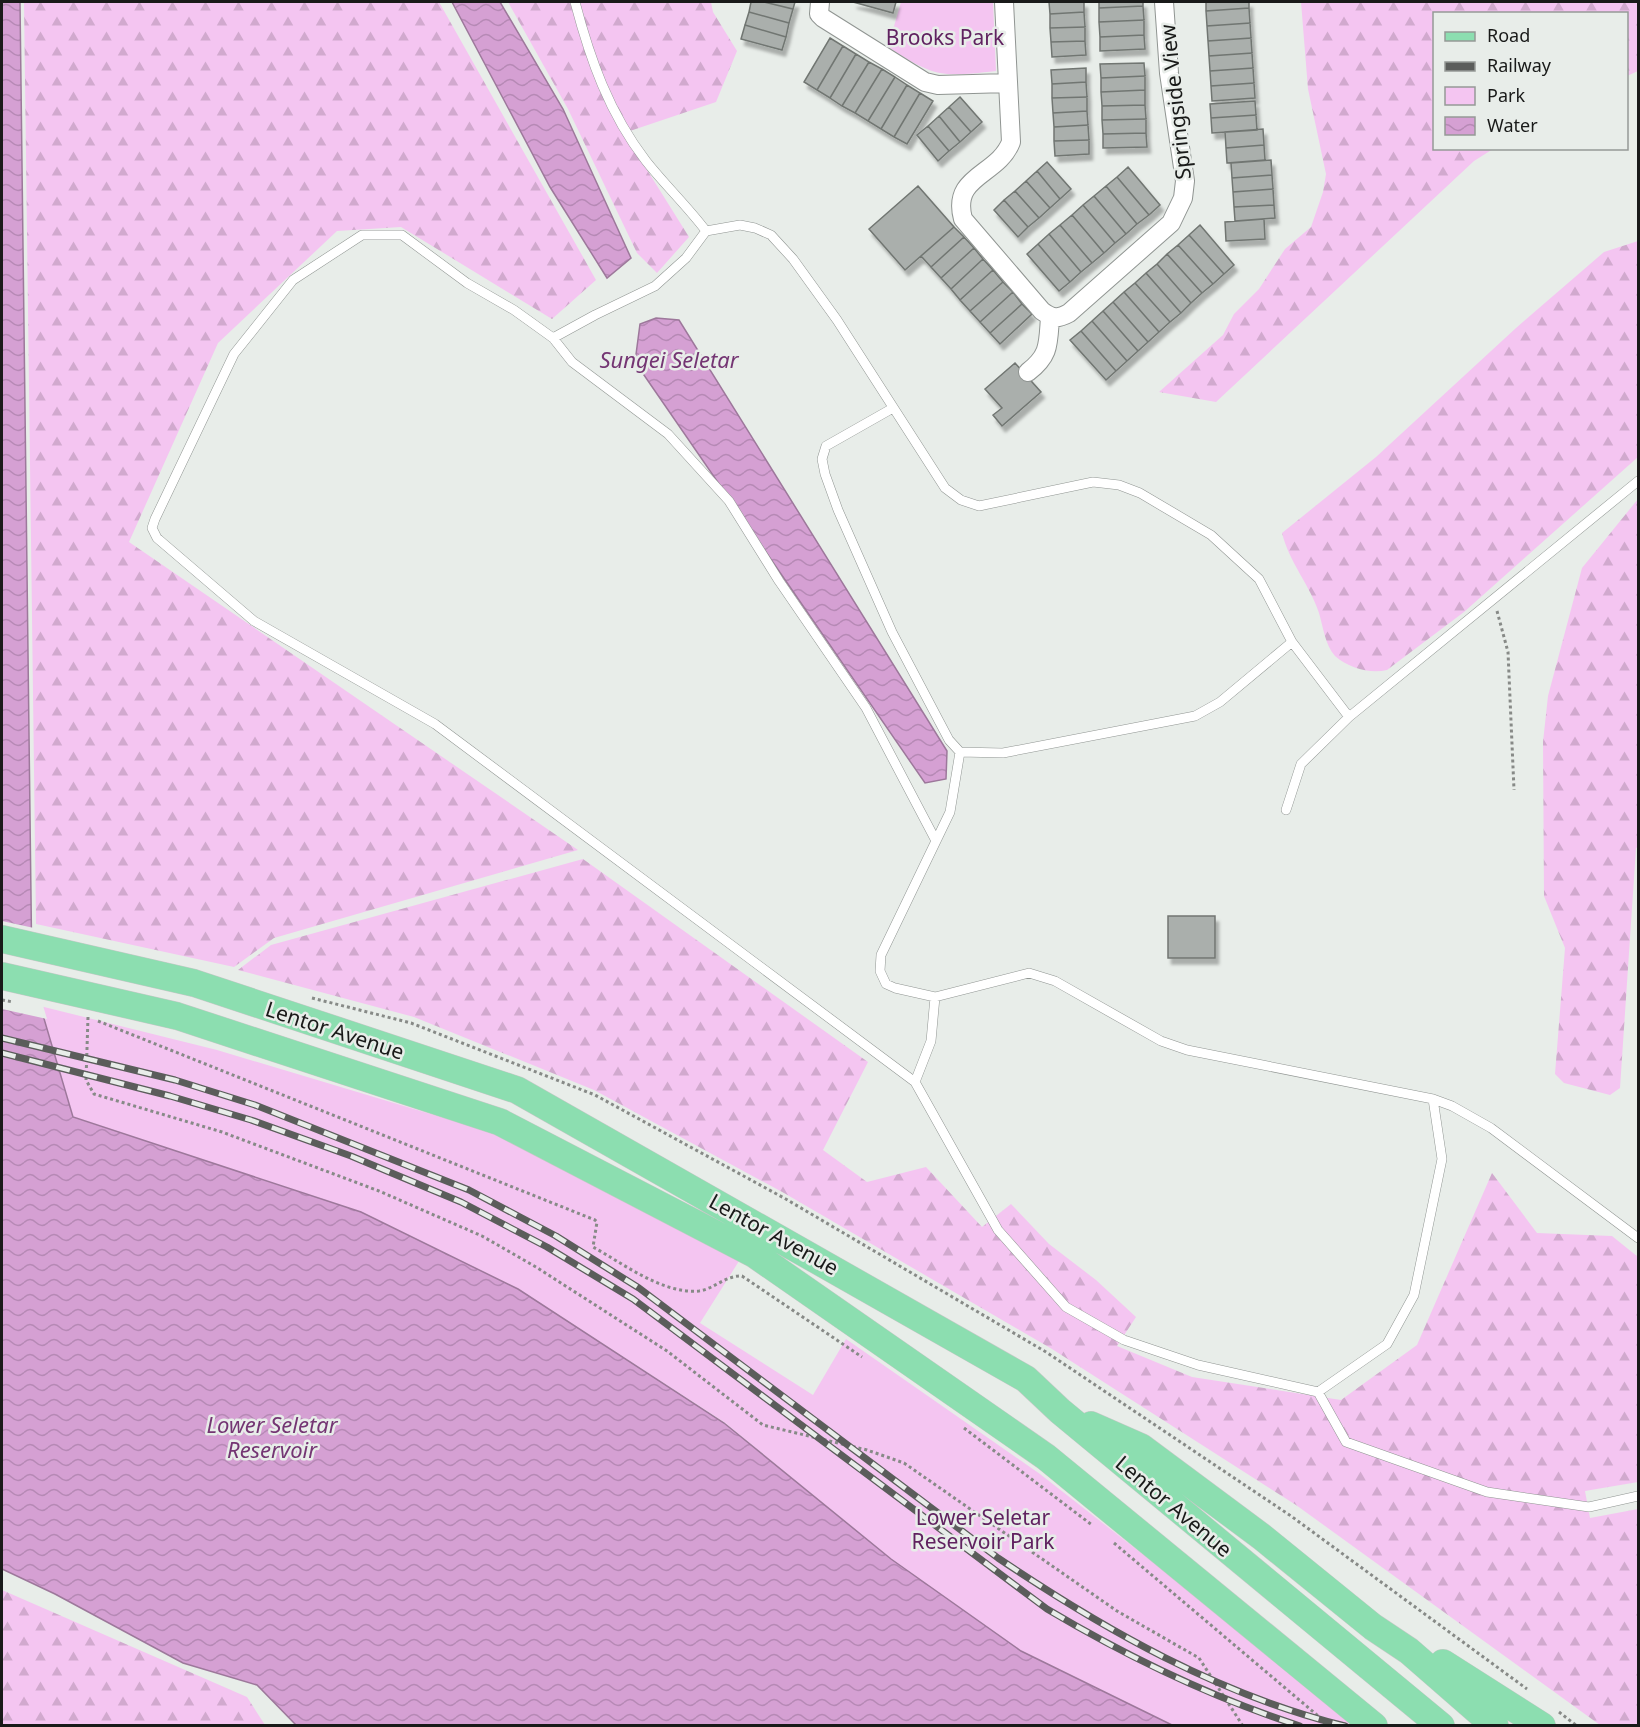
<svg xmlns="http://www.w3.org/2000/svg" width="1640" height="1727" font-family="'Noto Sans',sans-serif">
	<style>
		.forest { fill: url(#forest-firs) }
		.park { fill: #f4c5f1 }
		.water { fill: url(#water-waves); stroke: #9d789b; stroke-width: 1.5 }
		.pier { fill: #e8ede9 }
		.building { fill: #aaafac; stroke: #717672; stroke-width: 1.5; filter: url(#shadow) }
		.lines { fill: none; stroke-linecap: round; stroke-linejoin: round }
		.lane-casing { stroke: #909592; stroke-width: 10 }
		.street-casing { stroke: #909592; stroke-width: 20 }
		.primary-casing { stroke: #c8c8c8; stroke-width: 28 }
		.path { stroke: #878a87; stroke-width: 3; stroke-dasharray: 3 3; stroke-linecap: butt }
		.lane { stroke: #fff; stroke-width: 9 }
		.street { stroke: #fff; stroke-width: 18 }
		.primary { stroke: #8cdeb0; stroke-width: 27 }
		.rail-casing { stroke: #5b5d5b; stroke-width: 7 }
		.rail { stroke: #e8ede9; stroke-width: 4.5; stroke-dasharray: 14; stroke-linecap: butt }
		.labels { text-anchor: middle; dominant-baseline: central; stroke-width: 5; stroke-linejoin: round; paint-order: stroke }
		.park-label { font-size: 21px; fill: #602160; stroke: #e8ede9 }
		.street-label { font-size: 21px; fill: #191a19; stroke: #e8ede9 }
		.water-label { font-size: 22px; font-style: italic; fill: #743573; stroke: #e8ede9 }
	</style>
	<defs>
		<pattern id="forest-firs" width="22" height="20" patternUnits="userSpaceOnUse" patternTransform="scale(1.5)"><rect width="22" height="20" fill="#f4c5f1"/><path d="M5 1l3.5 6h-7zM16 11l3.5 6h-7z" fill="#d1a9ce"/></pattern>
		<pattern id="water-waves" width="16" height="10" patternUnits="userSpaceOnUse" patternTransform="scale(1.5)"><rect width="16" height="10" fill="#d5a0d3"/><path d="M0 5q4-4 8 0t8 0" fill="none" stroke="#b689b5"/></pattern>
		<filter id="shadow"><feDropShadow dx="3.5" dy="6" stdDeviation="1.5" flood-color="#0004"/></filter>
	</defs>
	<rect width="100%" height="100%" fill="#e8ede9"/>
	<path class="forest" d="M24,2H439L596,280L552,319L401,227L337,231L218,343L129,542L578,850L274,938L234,967L36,924Z
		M508,2H711L713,12L737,51L716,102L624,133L689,237L657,273L637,253L568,109Z
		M1301,2H1638V71L1627,76L1626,14H1434V148L1493,149L1474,161L1216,402L1159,392L1223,335L1234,314L1259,289L1285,249L1311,227L1323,192L1326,174L1308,89Z
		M1638,241V457L1464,612L1387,670C1370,674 1349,668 1335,656C1325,645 1323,626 1319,613C1310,585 1289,562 1282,533L1376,457L1516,328L1604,252Z
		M1638,499V847L1636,848L1620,1088L1610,1095L1564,1083L1555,1074L1565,948L1544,896L1543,742L1548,696L1582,568Z
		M583,859L868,1062L823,1150L867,1182L926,1167L982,1227L1011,1204L1049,1244L1096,1280L1136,1317L1117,1346L1192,1377L1341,1400L1417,1345L1492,1173L1537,1233L1612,1236L1638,1257V1482L1585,1491L1590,1518L1638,1509V1725H1600L1296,1505L1052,1349L784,1193L594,1090L414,1017L238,970L271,945Z
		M2,1590L247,1697L265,1725H2Z"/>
	<path class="park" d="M901,2H993L996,71C941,77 936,78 888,47Z
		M40,1006L217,1050L494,1133L739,1261L700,1323L813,1395L846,1339L1040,1474L1361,1725H1172L1021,1651L891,1559L724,1422L518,1289L361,1212L73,1117Z"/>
	<path class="water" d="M2,2H20L32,978L73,1117L361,1212L518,1289L724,1423L891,1559L1021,1651L1172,1725H296L257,1685L183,1663L55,1594L2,1569Z
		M452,2H500L563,109L631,258L607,278L550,187Z
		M656,318L679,320L947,751L946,779L925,783L635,362L640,324Z"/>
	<path class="pier" d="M2,921L34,928L35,978L47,1019L2,1009Z"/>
	<path class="building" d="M751,2H764L793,9L789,23L749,12Z
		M764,2H795L793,9Z
		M853,2H896L893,13Z
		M1049,2H1084V12L1050,14Z
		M1099,2H1143V6L1099,8Z
		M1206,2H1249V8L1206,11Z
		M1143,6L1144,20L1099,22V8Z
		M1249,8L1250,23L1207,26L1206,11Z
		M749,12L789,23L786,37L745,25Z
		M1084,12L1085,27L1050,28V14Z
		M1144,20V35L1100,37L1099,22Z
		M1250,23L1251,38L1208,41L1207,26Z
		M745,25L786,37L782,50L741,39Z
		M1085,27V41L1051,42L1050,28Z
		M1144,35L1145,49L1100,51V37Z
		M830,38L843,46L817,90L804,82Z
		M1251,38L1252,53L1209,56L1208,41Z
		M1085,41L1086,55L1052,57L1051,42Z
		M843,46L856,54L830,98L817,90Z
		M1252,53L1253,68L1210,71L1209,56Z
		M856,54L869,62L842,106L830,98Z
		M869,62L882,69L855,113L842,106Z
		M1144,63L1145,76L1101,78L1100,64Z
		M1086,68V82L1052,84L1051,70Z
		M1253,68L1254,83L1211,86L1210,71Z
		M882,69L895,77L868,121L855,113Z
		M1145,76V90L1101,92V78Z
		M895,77L907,85L881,129L868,121Z
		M1086,82L1087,97L1052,98V84Z
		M1254,83L1255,98L1212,101L1211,86Z
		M907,85L920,93L894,137L881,129Z
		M1145,90V105L1102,106L1101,92Z
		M920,93L933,101L907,144L894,137Z
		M960,97L982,122L971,132L949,107Z
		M1087,97V111L1053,113L1052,98Z
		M1255,101L1256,115L1211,118L1210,104Z
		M1145,105L1146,119L1102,120V106Z
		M949,107L971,132L960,142L939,116Z
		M1087,111L1088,125L1054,127L1053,113Z
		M1256,115L1257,130L1212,133L1211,118Z
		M939,116L960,142L949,151L928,126Z
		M1146,119V133L1103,134L1102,120Z
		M1088,125L1089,140L1054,141V127Z
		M928,126L949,151L938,161L917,135Z
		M1263,129L1264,145L1226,148L1225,132Z
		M1146,133L1147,147L1103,148V134Z
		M1089,140V154L1055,156L1054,141Z
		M1264,145L1265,160L1227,163L1226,148Z
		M1271,160L1272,175L1232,178L1231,163Z
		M1047,162L1071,189L1060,199L1037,171Z
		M1128,167L1160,205L1149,215L1117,177Z
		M1037,171L1060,199L1050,208L1026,181Z
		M1272,175L1273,189L1233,192L1232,178Z
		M1117,177L1149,215L1137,224L1106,186Z
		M1026,181L1050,208L1039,218L1015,191Z
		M918,186L954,227L905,270L869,229Z
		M1106,186L1137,224L1126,234L1094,196Z
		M1273,189L1274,205L1234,207L1233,192Z
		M1015,191L1039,218L1028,227L1004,200Z
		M1094,196L1126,234L1115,243L1083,205Z
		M1004,200L1028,227L1018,237L994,210Z
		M1083,205L1115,243L1104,253L1072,215Z
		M1274,205L1275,218L1235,221L1234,207Z
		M1072,215L1104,253L1092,263L1060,225Z
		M1264,219L1265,239L1226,241L1225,222Z
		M1060,225L1092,263L1081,272L1049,234Z
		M1200,225L1234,265L1224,274L1189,235Z
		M954,227L964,237L931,267L921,256Z
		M1049,234L1081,272L1070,282L1038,244Z
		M1189,235L1224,274L1213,284L1178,245Z
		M964,237L974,248L941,278L931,267Z
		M1038,244L1070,282L1059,291L1027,254Z
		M1178,245L1213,284L1202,293L1167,254Z
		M974,248L983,259L951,289L941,278Z
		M1167,254L1202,293L1191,303L1157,264Z
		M983,259L993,270L960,300L951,289Z
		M1157,264L1191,303L1181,313L1146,273Z
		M993,270L1003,282L970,311L960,300Z
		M1146,273L1181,313L1170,322L1135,283Z
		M1003,282L1013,292L980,322L970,311Z
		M1135,283L1170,322L1159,332L1124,292Z
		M1013,292L1022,304L990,333L980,322Z
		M1124,292L1159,332L1148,342L1113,302Z
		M1113,302L1148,342L1138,351L1103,311Z
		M1022,304L1032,314L1000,344L990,333Z
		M1103,311L1138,351L1127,361L1092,321Z
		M1092,321L1127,361L1116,371L1081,331Z
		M1081,331L1116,371L1106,380L1070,340Z
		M1015,363L1041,392L1002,426L993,415L1002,408L985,389Z
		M1168,916H1215V958H1168Z"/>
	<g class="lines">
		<g class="lane-casing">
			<path id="lane" d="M575,2C590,59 609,113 646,161C665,185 688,207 706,231
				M553,338L595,315L655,286L686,258L706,231L740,225L755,228L771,235L793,259L837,320L945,488L961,500L979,506L1093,482L1119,485L1140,493L1211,535L1259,579L1292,642L1349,717
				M893,408L826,446L822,459L825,474L838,510L892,632L949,740L960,752L1003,753L1195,716L1220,702L1292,642
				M960,752L950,812L881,955L880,971L886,984L895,988L935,997L1029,973L1055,981L1161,1041L1187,1050L1433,1099L1452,1106L1491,1128L1638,1238
				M1286,810L1301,764L1349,717L1638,481
				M936,841L866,708L779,581L729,501L668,434L572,362L553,338L514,310L467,283L402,235H362L293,280L234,354L155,519L152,528L157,538L254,621L435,724L915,1082L998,1230L1066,1307L1124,1340L1198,1365L1318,1392L1387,1344L1414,1295L1442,1159L1433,1099
				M915,1082L931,1041L935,997
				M1318,1392L1346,1442L1487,1492L1589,1507L1638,1496"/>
		</g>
		<g class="street-casing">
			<path id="street" d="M820,2L819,14L823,18L925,82L938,85L1008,83
				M1004,2L1011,142C998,176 951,175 963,219L1042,311C1053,319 1058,319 1069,313L1171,223L1183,198L1185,181L1169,73L1164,2
				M1028,372C1050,355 1048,344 1050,317"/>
		</g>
		<g class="primary-casing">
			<path id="primary" d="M2,939L194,983L517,1090L1026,1379L1060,1411L1441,1726
				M2,976L177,1016L500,1122L754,1254L1046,1457L1374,1726
				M1091,1425L1141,1447L1262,1537L1373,1627L1409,1651L1495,1726
				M1443,1663L1542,1726"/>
		</g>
		<path class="path" d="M1497,611L1508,652L1514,790
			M312,998L411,1023L595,1095L784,1198L1046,1352L1291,1516L1527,1689
			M2,1000L13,1002
			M88,1017L86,1080L94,1094L222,1132L379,1191L482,1236L536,1267L667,1351L763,1425L867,1450L904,1463L1117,1611L1199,1658L1243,1726
			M98,1021L595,1220L597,1222L593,1247C624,1264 662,1294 699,1291C714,1289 726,1275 742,1276L862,1357
			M964,1428L1092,1525
			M1114,1543L1330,1726
			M1559,1712L1577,1726"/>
		<use href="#lane" class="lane"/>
		<use href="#street" class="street"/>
		<use href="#primary" class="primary"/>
		<g class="rail-casing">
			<path id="rail" d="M2,1038L175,1080L255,1105L469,1190L556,1236L639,1288L998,1558C1105,1630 1219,1695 1345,1726
				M2,1053L170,1096L251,1120L351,1156L461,1202L547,1247L633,1299L1047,1609C1128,1657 1210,1697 1300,1726"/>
		</g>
		<use href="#rail" class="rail"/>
	</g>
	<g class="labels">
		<g class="park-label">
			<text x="945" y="37">Brooks Park</text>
			<text x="983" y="1517">Lower Seletar<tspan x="983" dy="24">Reservoir Park</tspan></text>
		</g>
		<g class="street-label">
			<text transform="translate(1175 102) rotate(-96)">Springside View</text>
			<text transform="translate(335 1030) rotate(18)">Lentor Avenue</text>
			<text transform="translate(774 1234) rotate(29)">Lentor Avenue</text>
			<text transform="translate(1174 1506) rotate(40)">Lentor Avenue</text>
		</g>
		<g class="water-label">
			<text x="669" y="359">Sungei Seletar</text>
			<text x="272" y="1424">Lower Seletar<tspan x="272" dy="25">Reservoir</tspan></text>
		</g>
	</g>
	<rect width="1640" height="1727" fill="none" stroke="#191a19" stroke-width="6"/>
	<rect x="1433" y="12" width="195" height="138" fill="#e8ede9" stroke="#959996" stroke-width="1.5"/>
	<rect x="1445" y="32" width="30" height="9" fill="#8cdeb0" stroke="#959996" stroke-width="1.5"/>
	<text x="1487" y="42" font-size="18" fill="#191a19">Road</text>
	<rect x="1445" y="62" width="30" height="9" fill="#5b5d5b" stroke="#959996" stroke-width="1.5"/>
	<text x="1487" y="72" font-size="18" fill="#191a19">Railway</text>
	<rect x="1445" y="87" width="30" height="18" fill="#f4c5f1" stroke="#959996" stroke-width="1.5"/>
	<text x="1487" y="102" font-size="18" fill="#191a19">Park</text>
	<rect x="1445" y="117" width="30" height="18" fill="url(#water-waves)" stroke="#959996" stroke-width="1.5"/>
	<text x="1487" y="132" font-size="18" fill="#191a19">Water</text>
</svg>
